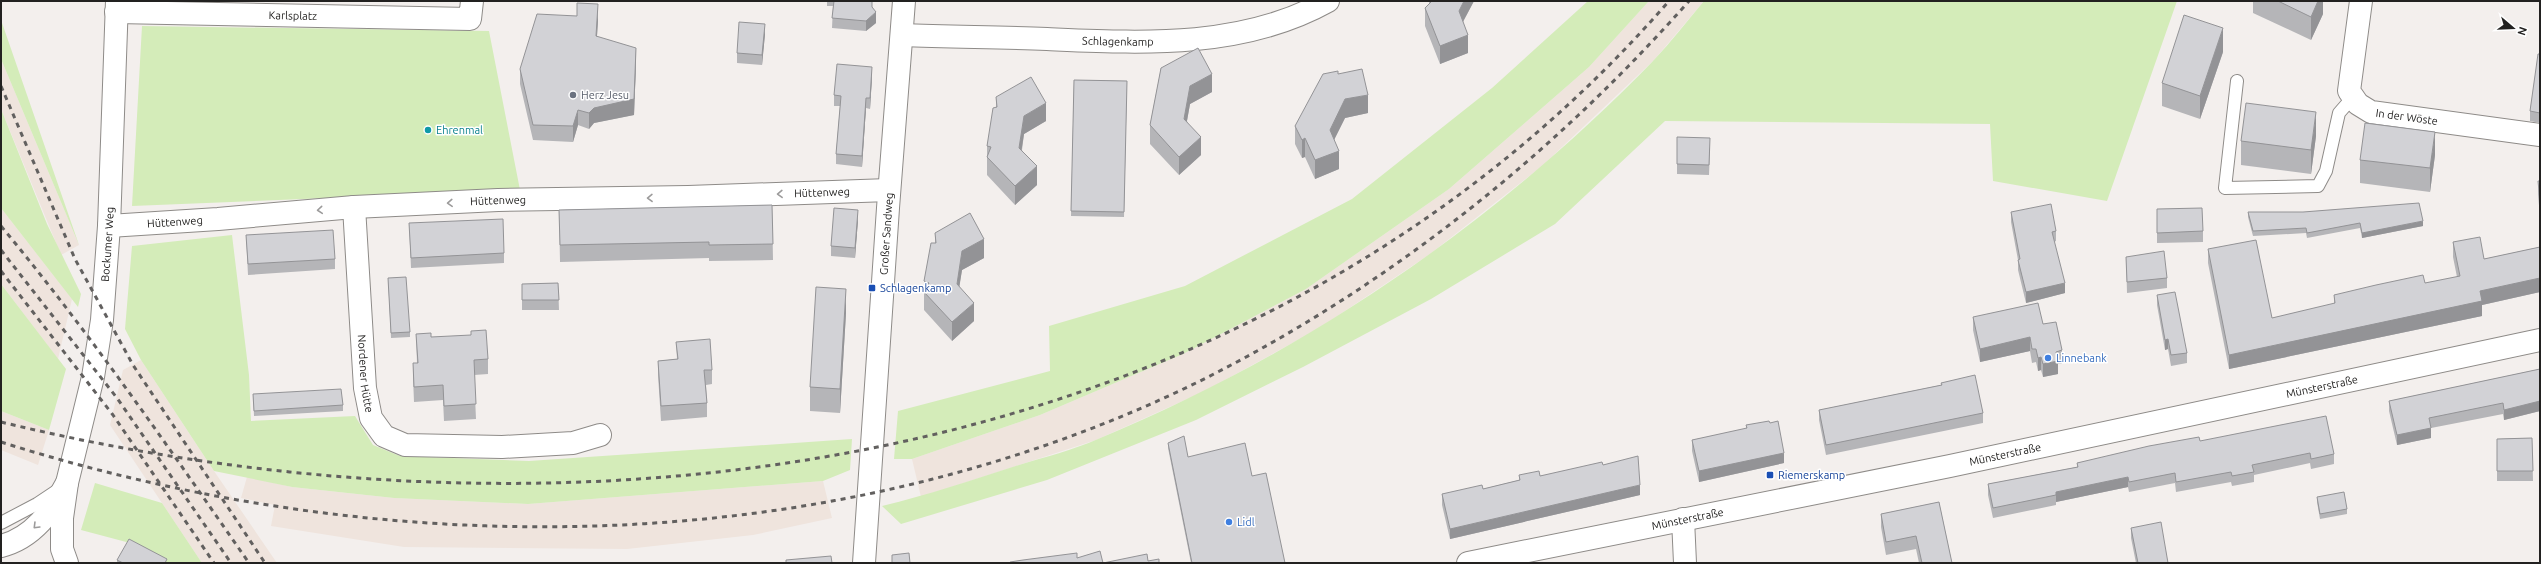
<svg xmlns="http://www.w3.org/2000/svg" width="2541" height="564" font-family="Ubuntu,sans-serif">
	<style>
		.built { fill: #efe4dd }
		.green { fill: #d4ecb9 }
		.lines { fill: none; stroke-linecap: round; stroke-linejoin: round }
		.lane-casing { stroke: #8e8b88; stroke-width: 14 }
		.street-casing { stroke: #8e8b88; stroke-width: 24 }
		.secondary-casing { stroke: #8e8b88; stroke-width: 24 }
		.primary-casing { stroke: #8e8b88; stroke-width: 24 }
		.lane { stroke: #fff; stroke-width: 12 }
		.street { stroke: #fff; stroke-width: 22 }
		.secondary { stroke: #fff; stroke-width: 22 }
		.primary { stroke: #fff; stroke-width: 22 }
		.rail { stroke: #62605f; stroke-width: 3; stroke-dasharray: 5 5; stroke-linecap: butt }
		.wall { fill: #b5b5b8 }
		.shaded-wall { fill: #939396 }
		.building { fill: #d2d2d6; stroke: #939396 }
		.oneway { stroke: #9c9b9b }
		.worship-dot { fill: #6b7280; stroke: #fff; stroke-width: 1.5 }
		.culture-dot { fill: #0f9aa8; stroke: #fff; stroke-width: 1.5 }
		.transit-dot { fill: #1a4fb4; stroke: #fff; stroke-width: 1.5 }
		.shop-dot { fill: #3f7fe0; stroke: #fff; stroke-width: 1.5 }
		.labels { text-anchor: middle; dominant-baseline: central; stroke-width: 3; stroke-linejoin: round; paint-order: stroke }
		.street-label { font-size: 11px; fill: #222120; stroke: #fff }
		.worship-label { font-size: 11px; fill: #5b616d; stroke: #fff; text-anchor: start }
		.culture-label { font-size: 11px; fill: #0d838f; stroke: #fff; text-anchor: start }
		.transit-label { font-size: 11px; fill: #164399; stroke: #fff; text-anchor: start }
		.shop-label { font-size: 11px; fill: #366cbe; stroke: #fff; text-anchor: start }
	</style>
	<rect width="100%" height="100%" fill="#f3efed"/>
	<path class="built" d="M1649,1H1704L1654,60L1542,166L1430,254L1318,329L1205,391L1096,440L921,497L912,459L1040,415L1183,354L1306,289L1449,189L1589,67Z
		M1,59L79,245L61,255L1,109Z
		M1,208L72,299L58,359L1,284Z
		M141,360L214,471L277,563H202L110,425L123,370Z
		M1,411L49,430L38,465L1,450Z
		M247,477L292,487L394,498L528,504L823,481L832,518L753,535L627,549L404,547L271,526L275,505L241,498Z"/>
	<path class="green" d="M1588,1H1649L1589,67L1449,189L1306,289L1183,354L1040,415L912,459H894L898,411L1050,371L1049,326L1185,286L1352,199L1492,88Z
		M1704,1H2177L2107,201L1993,181L1990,124L1665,121L1555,224L1431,299L1303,367L1196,420L1047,480L901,524L882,506C928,495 973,480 1019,465C1045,457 1073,450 1098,439C1306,353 1496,223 1653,61C1671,42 1687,21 1704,1Z
		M1,20L79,245L1,59Z
		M142,26L489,31L520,190L132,206Z
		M1,109L47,224L81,294L78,307L1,208Z
		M232,235L249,375L251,421L355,416L373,445L400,456L529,461L852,439L850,470L823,481L528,504L394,498L292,487L214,471L141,360L125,329L132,246Z
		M1,284L66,369L49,430L1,411Z
		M95,483L162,503L202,563H166L130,543L81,530Z"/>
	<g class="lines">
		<g class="lane-casing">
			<path id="lane" d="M2237,81L2225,188L2318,186L2326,171L2339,113L2353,97
				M1,523L37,504L58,490"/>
		</g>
		<g class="street-casing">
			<g id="street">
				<path id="s1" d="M2361,1L2349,91L2358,104L2371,112L2540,135"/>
				<path id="s2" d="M116,12L470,19L472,1"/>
				<path id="s3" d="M902,35C950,37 999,37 1047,39C1142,43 1242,49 1328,1"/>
				<path id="s4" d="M354,207L365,388L371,418L384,436L405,445L502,447L573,443L600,435"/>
				<path id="s5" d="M109,226L218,219L354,207L498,200L688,197L889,190"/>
				<path d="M1683,519L1685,563"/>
				<path id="s6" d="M864,563L888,208L904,1"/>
			</g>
		</g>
		<g class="secondary-casing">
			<g id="secondary">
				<path id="s7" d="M67,563L62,549V518L67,483L93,377L102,320L109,226L117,1"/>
			</g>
		</g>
		<g class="primary-casing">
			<g id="primary">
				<path d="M1,546C33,538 52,511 67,483"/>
				<path id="s8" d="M1468,563L1950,466L2540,340"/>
			</g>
		</g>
		<use href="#lane" class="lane"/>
		<use href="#street" class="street"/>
		<use href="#secondary" class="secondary"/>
		<use href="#primary" class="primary"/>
		<path class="rail" d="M1,86L75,259L133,365L265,563
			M1,226C90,333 169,448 249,563
			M1,250L117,398L231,563
			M1,271L113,415L214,563
			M1,422C588,564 1257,474 1669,1
			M1,442C386,564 828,563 1198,382C1385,289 1551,157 1689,1"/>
	</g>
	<path class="wall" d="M827,1H872V8L876,23L866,31L832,28L833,6H827Z
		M1429,1H1474L1463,22L1468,53L1440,64L1425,26V8L1429,4Z
		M2253,1H2323V14L2311,40L2253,13Z
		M598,20L597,36L636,64L634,115L594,123L589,129L578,125L573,142L533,140L520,84V69Z
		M765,34L762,65L737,63V53Z
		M2223,52L2200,119L2162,106V83Z
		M2540,54V123L2530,121V111Z
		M1161,68L1212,92L1190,104L1187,121L1201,155L1179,175L1150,144V125Z
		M1338,74L1368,113L1345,118L1334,140L1339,169L1315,179L1305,157L1302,158L1295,144V126Z
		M872,77L870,109L866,108L862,167L836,164V154L840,106H834V95Z
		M1074,80L1127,81L1124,217L1071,216Z
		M996,97L1046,121L1024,134L1022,150L1037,185L1015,205L987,175V146L996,107Z
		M2316,136L2311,174L2241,165V141Z
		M1710,148L1709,175L1677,174V164Z
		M2435,155L2430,192L2360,183V160Z
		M2538,181H2540V216L2538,195Z
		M772,205L773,260L709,261V258L560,262L559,210Z
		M2157,209L2203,231V242L2157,243Z
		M2011,212L2056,231V241L2054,242L2065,293L2026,303L2018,270V260L2011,222Z
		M2248,212L2423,226L2362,238L2360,228L2307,238L2306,233L2253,236L2248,217Z
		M858,220L855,258L831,256V246Z
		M409,223L504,253V263L411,268Z
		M935,233L984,258L962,270L959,287L974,321L952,341L924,310V281L935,243Z
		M246,235L335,259V269L248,275Z
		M2453,242L2484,259L2540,247V292L2482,305V316L2229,369L2208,263V249L2272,318L2334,304V295L2425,283L2457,277L2453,257Z
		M2126,257L2167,278V288L2127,293Z
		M388,278L410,332V337L391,338Z
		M558,283L559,310H522V284Z
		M2157,295L2187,353V363L2171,366L2168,349L2165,350L2157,305Z
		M846,313L840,413L810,411V387Z
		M1973,317L2043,324L2062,350V364H2058V374L2043,377L2041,370L2038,371L2036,362L2032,363L2030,351L1980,362L1973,330Z
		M416,334L431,337L488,359V374L474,375L476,419L444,421L443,400L414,402L413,377V363H417Z
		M676,342L712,370V384L706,385L707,403V417L661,421L658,375V361L677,359Z
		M2540,369V411L2504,420L2503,414L2431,428V438L2397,445L2389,411V401Z
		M1941,383L1983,413V423L1826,455L1819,420V410L1941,385Z
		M253,394L343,405V411L254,416Z
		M1770,423L1784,463L1699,482L1692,451V440L1746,429V425Z
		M2532,438L2533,481H2497V439Z
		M2200,441L2334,454V464L2311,469L2310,463L2254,475V482L2232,486L2231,482L2176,492L2175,483L2129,492L2128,487L2056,502V505L1993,518L1988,495V484L2077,467V463Z
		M1168,443L1188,457L1252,476L1285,563H1191L1168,448Z
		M1603,465L1640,495L1450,539L1442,505V494L1483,489L1519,480V475L1540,476Z
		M2317,497L2347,509V514L2320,519L2317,502Z
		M1939,502L1952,563H1919L1916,549L1886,555L1881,527V514Z
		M2131,528L2168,563H2136L2131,538Z
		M117,560L167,563H117Z"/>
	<path class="shaded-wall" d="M872,1V16L876,12V23L866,31V21Z
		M1464,1H1474L1459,29V11Z
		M2318,1H2323V14L2311,40V17Z
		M598,4V20L596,51V36Z
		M765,24V34L762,65V55Z
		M2223,28V52L2200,119V96Z
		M1468,35V53L1440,64V46Z
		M636,48V64L634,115L594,123L589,129V113Z
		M872,67V77L870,109V98Z
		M1212,74V92L1190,104L1184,137V119L1190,86Z
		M1368,95V113L1345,118L1330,148V130L1345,99Z
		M866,98V108L862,167V156Z
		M1046,103V121L1024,134L1019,166V148L1024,116Z
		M578,110V125L573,142V126Z
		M2316,112V136L2311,174V150Z
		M2435,132V155L2430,192V168Z
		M1201,137V155L1179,175V157Z
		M1305,138V157L1302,158V140Z
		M1339,151V169L1315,179V160Z
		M1037,166V185L1015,205V186Z
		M858,210V220L855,258V248Z
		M2423,221V226L2362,238V233Z
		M984,239V258L962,270L957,302V284L962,251Z
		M2540,278V292L2482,305V316L2229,369V355L2480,291Z
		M2065,283V293L2026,303V292Z
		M846,289V313L840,413V389Z
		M974,303V321L952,341V322Z
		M2030,337V351L1980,362V349Z
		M2168,339V349L2165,350V340Z
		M2041,357V370L2038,371V358Z
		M2058,361V374L2043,377V364Z
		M2540,401V411L2504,420V410Z
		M2431,428V438L2397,445V435Z
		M1784,453V463L1699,482V471Z
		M2128,477V487L2056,502V492Z
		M1640,485V495L1450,539V529Z"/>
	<path class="building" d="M834,1H872V7L876,12L866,21L832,18Z
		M1432,1H1464L1459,11L1468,35L1440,46L1425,8Z
		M2278,1H2318L2311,17Z
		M577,3L598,4L596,36L636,48L634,99L594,108L589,113L578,110L573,126L533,125L520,69L537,14L577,16Z
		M2184,15L2223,28L2200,96L2162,83Z
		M739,22L765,24L762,55L737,53Z
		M1198,48L1212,74L1190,86L1184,119L1201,137L1179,157L1150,125L1161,68Z
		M2538,54H2540V113L2530,111Z
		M837,64L872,67L870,98H866L862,156L836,154L841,96L834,95Z
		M1362,69L1368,95L1345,99L1330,130L1339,151L1315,160L1305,138L1302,140L1295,126L1323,74L1338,71V74Z
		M1031,77L1046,103L1024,116L1019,148L1037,166L1015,186L987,157L991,147L987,146L993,108L997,107L996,97Z
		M1074,80L1127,81L1124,212L1071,211Z
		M2246,103L2316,112L2311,150L2241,141Z
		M2365,123L2435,132L2430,168L2360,160Z
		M1677,137L1710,138L1709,165L1677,164Z
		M2538,181H2540V201Z
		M2419,203L2423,221L2362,233L2360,223L2307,233L2306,228L2253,231L2248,212H2303Z
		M2051,204L2056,231L2052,232L2065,283L2026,292L2018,260L2020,259L2011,212Z
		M772,205L773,244L709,245V242L560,245L559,210Z
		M834,208L858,210L855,248L831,246Z
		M2202,208L2203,231L2157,233V209Z
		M970,213L984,239L962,251L957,284L974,303L952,322L924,292L929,283L924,281L931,243H936L935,233Z
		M503,219L504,253L411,258L409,223Z
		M333,230L335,259L248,264L246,235Z
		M2480,237L2484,259L2540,247V278L2480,291L2482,301L2229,355L2208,249L2256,240L2272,318L2335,303L2334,295L2376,285L2423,275L2425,283L2460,276L2453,242Z
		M2164,251L2167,278L2127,282L2126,257Z
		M406,277L410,332L391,333L388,278Z
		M558,283L559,300H522V284Z
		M816,287L846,289L840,389L810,387Z
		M2175,292L2187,353L2171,355L2168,339L2165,340L2157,295Z
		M2038,303L2043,324L2056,322L2062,350L2056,352L2058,361L2043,364L2041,357L2038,358L2036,349H2032L2030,337L1980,349L1973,317Z
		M486,330L488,359L474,360L476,404L444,406L443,385L414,387L413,363H418L416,334L431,333V337L471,335V331Z
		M710,339L712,370H704L707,403L661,406L658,361L678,359L676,342Z
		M2540,369V401L2504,410L2503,403L2429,418L2431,428L2397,435L2389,401Z
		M1975,375L1983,413L1826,445L1819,410L1942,385L1941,383Z
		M341,389L343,405L254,411L253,394Z
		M2326,416L2334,454L2311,459L2310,453L2252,465L2254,472L2232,476L2231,472L2176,482L2175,473L2129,482L2128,477L2056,492V495L1993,508L1988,484L2078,467L2077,463L2149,446L2199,437L2200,441Z
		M1769,421L1770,423L1778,421L1784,453L1699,471L1692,440L1747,428L1746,425Z
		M1184,436L1188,457L1245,443L1252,476L1266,473L1285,563H1192L1168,443Z
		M2532,438L2533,471H2497V439Z
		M1638,456L1640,485L1450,529L1442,494L1482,485L1483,489L1520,480L1519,475L1539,471L1540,476L1602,462L1603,465Z
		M2344,492L2347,509L2320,514L2317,497Z
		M1939,502L1952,563H1922L1916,536L1886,542L1881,514Z
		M2161,522L2168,563H2138L2131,528Z
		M129,539L167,559L165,563H123L117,560Z
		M1100,551L1103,563L1147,554L1148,561L1159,559V563H1011L1010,562L1023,560L1077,553V558Z
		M909,553L910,563H892V555Z
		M831,556L832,563H786V560Z"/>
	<defs><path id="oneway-chevron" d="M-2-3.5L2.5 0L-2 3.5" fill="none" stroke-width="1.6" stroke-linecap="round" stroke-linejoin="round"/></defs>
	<g class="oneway">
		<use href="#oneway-chevron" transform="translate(780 194) rotate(178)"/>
		<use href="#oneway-chevron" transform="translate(650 198) rotate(179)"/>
		<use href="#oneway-chevron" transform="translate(450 203) rotate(177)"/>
		<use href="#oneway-chevron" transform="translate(320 210) rotate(175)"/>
		<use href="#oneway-chevron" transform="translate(36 526) rotate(135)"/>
	</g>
	<circle class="worship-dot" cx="573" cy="95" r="4"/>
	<circle class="culture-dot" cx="428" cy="130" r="4"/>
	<g class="transit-dot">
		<rect x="868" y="284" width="8" height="8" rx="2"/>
		<rect x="1766" y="471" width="8" height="8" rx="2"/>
	</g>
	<g class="shop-dot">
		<circle cx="2048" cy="358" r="4"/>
		<circle cx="1229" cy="522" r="4"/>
	</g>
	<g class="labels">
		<g class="street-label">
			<text stroke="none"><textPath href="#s2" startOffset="177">Karlsplatz</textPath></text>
			<text stroke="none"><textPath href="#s3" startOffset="216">Schlagenkamp</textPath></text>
			<text stroke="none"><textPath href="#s1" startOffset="158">In der Wöste</textPath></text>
			<text stroke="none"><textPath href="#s5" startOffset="714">Hüttenweg</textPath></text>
			<text stroke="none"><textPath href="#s5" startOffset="390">Hüttenweg</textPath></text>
			<text stroke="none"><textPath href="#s5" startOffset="66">Hüttenweg</textPath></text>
			<text stroke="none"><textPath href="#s6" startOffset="330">Großer Sandweg</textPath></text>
			<text stroke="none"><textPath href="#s7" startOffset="324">Bockumer Weg</textPath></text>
			<text stroke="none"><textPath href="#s4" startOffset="167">Nordener Hütte</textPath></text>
			<text stroke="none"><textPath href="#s8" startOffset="872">Münsterstraße</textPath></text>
			<text stroke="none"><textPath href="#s8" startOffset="548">Münsterstraße</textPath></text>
			<text stroke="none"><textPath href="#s8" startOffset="224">Münsterstraße</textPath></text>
		</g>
		<g class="worship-label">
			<text x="581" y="95">Herz Jesu</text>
		</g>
		<g class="culture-label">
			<text x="436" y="130">Ehrenmal</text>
		</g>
		<g class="transit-label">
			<text x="880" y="288">Schlagenkamp</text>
			<text x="1778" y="475">Riemerskamp</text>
		</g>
		<g class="shop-label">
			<text x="2056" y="358">Linnebank</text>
			<text x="1237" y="522">Lidl</text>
		</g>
	</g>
	<rect width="2541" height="564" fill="none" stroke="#222120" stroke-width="4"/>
	<g transform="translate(2513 28) rotate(109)" stroke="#ffffff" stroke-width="3" paint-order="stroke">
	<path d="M0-3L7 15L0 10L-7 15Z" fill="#222120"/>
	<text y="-6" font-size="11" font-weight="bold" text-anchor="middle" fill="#222120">N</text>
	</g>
</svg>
